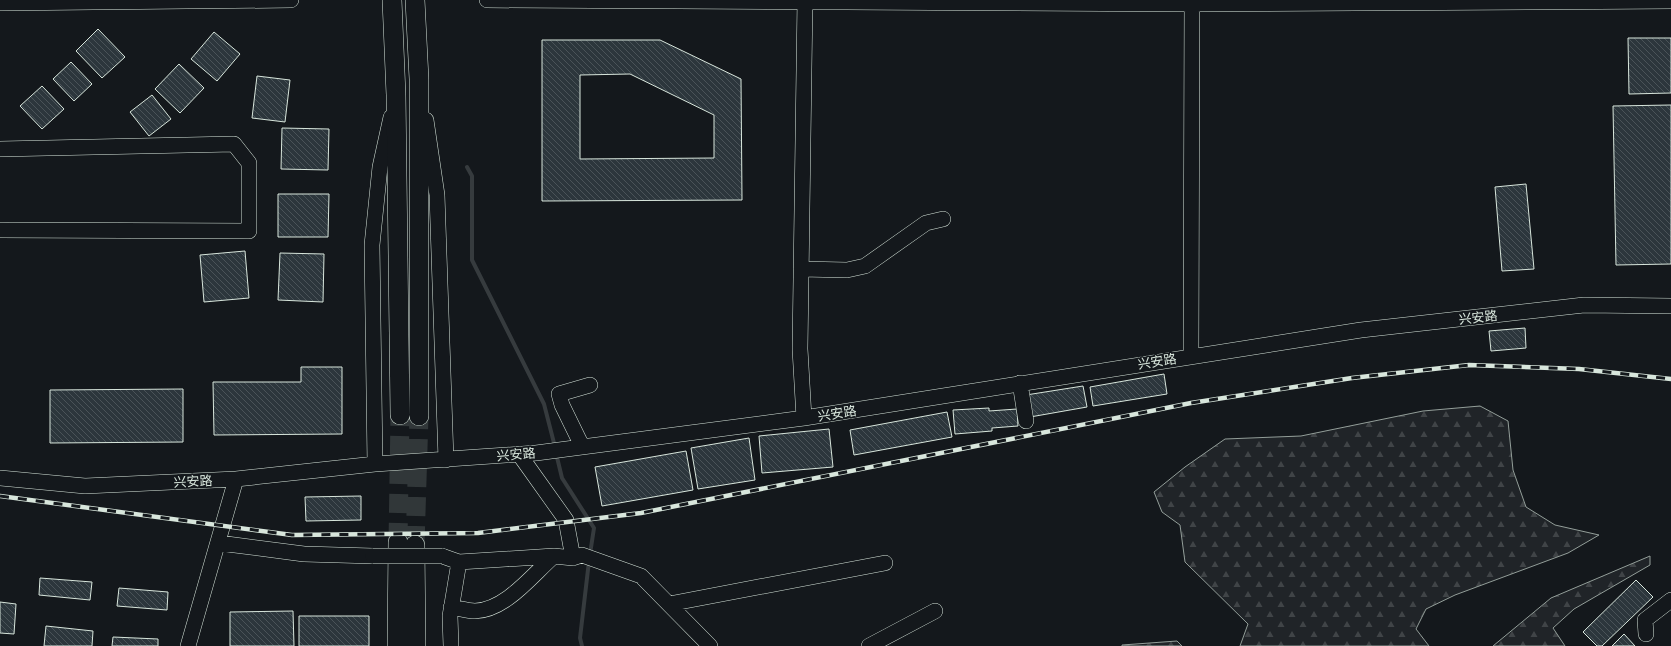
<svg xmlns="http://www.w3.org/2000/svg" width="1671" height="646" font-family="Inter,'Noto Sans SC',sans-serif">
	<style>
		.forest { fill: url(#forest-firs); stroke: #939e99 }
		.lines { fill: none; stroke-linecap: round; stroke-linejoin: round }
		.stream { stroke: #363b3e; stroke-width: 4 }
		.building { fill: url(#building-back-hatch); stroke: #d8e6dc; fill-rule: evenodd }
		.major-tunnel { stroke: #313739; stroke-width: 19; stroke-dasharray: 19 10; stroke-linecap: butt }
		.minor-casing { stroke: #d8e6dc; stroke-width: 16 }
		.major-casing { stroke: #d8e6dc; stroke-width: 20 }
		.minor { stroke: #14181c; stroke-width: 15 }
		.major { stroke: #14181c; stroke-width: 19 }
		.rail-casing { stroke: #d8e6dc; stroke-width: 4.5 }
		.rail { stroke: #14181c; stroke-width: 3; stroke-dasharray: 9; stroke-linecap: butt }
		.minor-bridge-casing { stroke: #d8e6dc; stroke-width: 16; stroke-linecap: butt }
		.minor-bridge { stroke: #14181c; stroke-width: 15 }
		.labels { text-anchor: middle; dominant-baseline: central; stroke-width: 3; stroke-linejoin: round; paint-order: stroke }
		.street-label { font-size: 13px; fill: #d8e6dc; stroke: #14181c }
	</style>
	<defs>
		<pattern id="forest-firs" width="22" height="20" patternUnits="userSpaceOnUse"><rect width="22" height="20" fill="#202428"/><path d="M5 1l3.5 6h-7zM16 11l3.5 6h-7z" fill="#404447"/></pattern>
		<pattern id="building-back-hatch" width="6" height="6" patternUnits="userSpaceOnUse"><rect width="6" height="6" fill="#2c363c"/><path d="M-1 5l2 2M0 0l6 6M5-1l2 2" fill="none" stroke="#4a5358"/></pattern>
	</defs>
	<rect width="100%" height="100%" fill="#14181c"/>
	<path class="forest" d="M1480,406L1508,421L1513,470L1526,507L1555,525L1599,535L1568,553L1455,595L1426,609L1416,629L1429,646H1240L1248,624L1185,562L1180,525L1162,512L1154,492L1185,467L1225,439L1301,436L1423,411Z
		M1650,556V565L1574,609L1553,628L1565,646H1493L1551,598Z
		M1177,641L1182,646H1122V645Z"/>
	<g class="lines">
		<path class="stream" d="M467,167L472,176V260L544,404L555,447
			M556,453L562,478L594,528L590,554
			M582,646L580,638L589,561"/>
	</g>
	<path class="building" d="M98,29L125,57L102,78L76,51Z
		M214,32L240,54L217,81L191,59Z
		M1628,38H1671V93L1629,94Z
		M542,40H660L741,79L742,200L542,201ZM630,74L714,115V158L580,159V75Z
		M71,62L92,84L74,101L53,79Z
		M179,64L204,88L180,113L155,89Z
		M257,76L290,80L285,122L252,118Z
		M42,86L64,109L42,129L20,106Z
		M152,95L171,119L149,136L130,112Z
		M1671,105V264L1616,265L1613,106Z
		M282,128L329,129L328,170L281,169Z
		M1526,184L1534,269L1502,271L1495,187Z
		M278,194H329L328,237H278Z
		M245,251L249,298L204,302L200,255Z
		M280,253L324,254L323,302L278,300Z
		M1525,328L1526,348L1491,351L1489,331Z
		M301,367H342V434L214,435L213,382H301Z
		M1164,374L1167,394L1093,406L1090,387Z
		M1083,386L1087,407L1030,417L1026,395Z
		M183,389V442L50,443V390Z
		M989,408V411L1017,409L1018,426L992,428V431L955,434L953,410Z
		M947,412L952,437L854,455L850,430Z
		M829,429L833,467L762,473L759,436Z
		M749,438L755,480L698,489L691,448Z
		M686,451L693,490L602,506L595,467Z
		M361,496V520L306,521L305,497Z
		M40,578L92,582L90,600L39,595Z
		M1636,580L1653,597L1602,646H1597L1583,632Z
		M119,588L168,592L167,610L117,606Z
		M0,602L16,604L14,634L0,633Z
		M293,611L294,646H230V612Z
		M299,616H369V646H299Z
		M46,626L93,631L92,646H44Z
		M1624,634L1635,646H1612Z
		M113,637L158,639V646H112Z"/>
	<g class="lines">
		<path class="major-tunnel" d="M398,542L400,415
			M415,545L419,416"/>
		<g class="minor-casing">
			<path id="minor" d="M487,0L1192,4L1671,1
				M0,3L291,0
				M426,120L437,195L446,460
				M0,149L234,144L249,163V231L0,230
				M801,269L847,270L865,266L926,223L943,219
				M1191,356L1192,0
				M1020,383L1026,421
				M804,418L800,349L805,0
				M582,446L562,405L559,394L590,385
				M519,454L566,520L573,558
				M375,464L372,245L380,167L391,117
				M0,478L85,486L236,479L375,464L536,453L804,418L1361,330L1584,305L1671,306
				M219,543L304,554L373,556
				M442,556L459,562L554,556L573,558L582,555L641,576L710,646
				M669,604L885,563
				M451,607C459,608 467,611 475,611C506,610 532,575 554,556
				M1646,634L1645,620L1671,600
				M188,646L236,479
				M451,646L450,616L459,562
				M869,646L935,611"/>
		</g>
		<g class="major-casing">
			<path id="major" d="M392,0L396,95L400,415
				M415,0L419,79V416
				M415,545L416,646
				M397,646L398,542"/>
		</g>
		<use href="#minor" class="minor"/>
		<use href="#major" class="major"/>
		<g class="rail-casing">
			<path id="rail" d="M0,496L292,535L478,533L641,513L1191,403L1352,378L1469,365L1579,369L1671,379"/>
		</g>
		<use href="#rail" class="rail"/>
		<g class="minor-bridge-casing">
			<path id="minor-bridge" d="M373,556H442"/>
		</g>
		<use href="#minor-bridge" class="minor-bridge"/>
	</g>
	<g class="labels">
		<g class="street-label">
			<text transform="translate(1478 317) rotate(-6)">兴安路</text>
			<text transform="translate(1157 361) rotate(-9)">兴安路</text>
			<text transform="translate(837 413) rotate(-9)">兴安路</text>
			<text transform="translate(516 454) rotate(-5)">兴安路</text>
			<text transform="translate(193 481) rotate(-3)">兴安路</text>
		</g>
	</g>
</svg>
